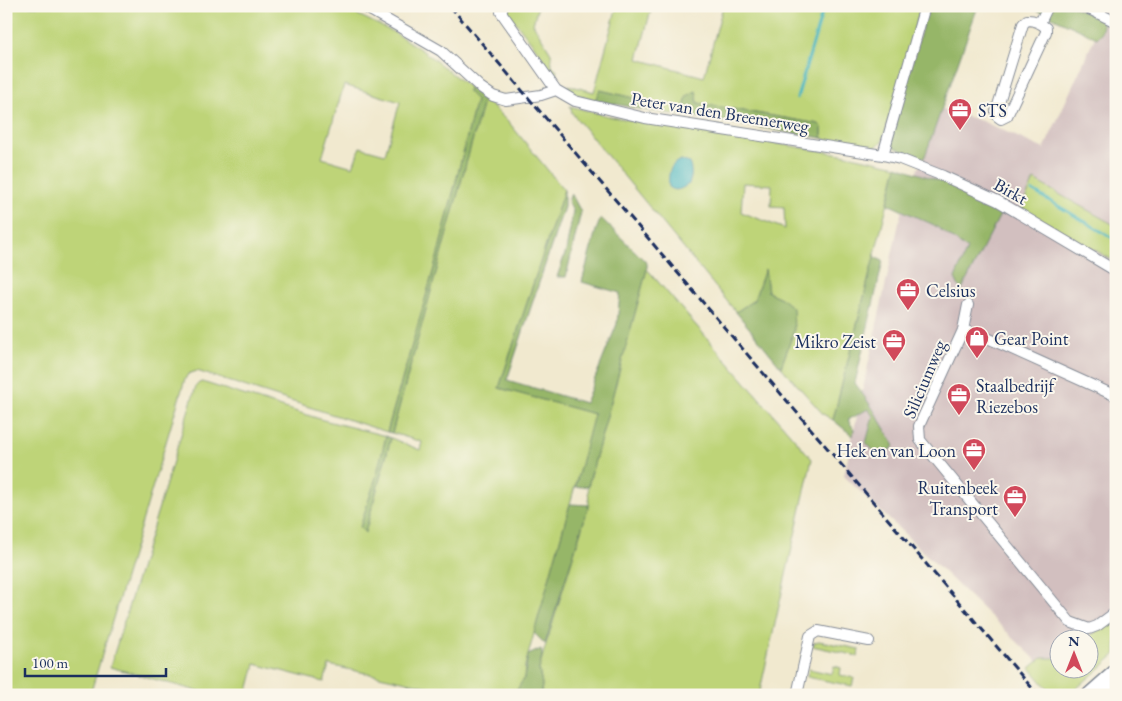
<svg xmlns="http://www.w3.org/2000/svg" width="1122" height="701" font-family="'EB Garamond',serif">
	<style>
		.industrial { fill: #d2bfbf }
		.green { fill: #bed478; stroke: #6c826b; fill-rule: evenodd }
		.forest { fill: #96b668; stroke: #587263 }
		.water { fill: #46b5bd; stroke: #30728e }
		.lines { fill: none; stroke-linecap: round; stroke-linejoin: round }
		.stream { stroke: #46b5bd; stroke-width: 3 }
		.minor-casing { stroke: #868c96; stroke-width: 12 }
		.primary-casing { stroke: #868c96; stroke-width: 18 }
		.minor { stroke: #fff; stroke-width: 10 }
		.primary { stroke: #fff; stroke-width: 15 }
		.rail { stroke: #1b2f5e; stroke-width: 3; stroke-dasharray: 8 4; stroke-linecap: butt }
		.labels { text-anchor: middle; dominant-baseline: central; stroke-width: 4; stroke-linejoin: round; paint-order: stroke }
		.poi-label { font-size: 18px; fill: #1b2f5e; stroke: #fbf7ec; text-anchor: start }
		.street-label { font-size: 18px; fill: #1b2f5e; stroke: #fbf7ec }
	</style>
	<rect width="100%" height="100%" fill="#fbf7ec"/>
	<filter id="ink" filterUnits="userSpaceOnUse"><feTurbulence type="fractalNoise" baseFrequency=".02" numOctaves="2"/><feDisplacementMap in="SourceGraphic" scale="10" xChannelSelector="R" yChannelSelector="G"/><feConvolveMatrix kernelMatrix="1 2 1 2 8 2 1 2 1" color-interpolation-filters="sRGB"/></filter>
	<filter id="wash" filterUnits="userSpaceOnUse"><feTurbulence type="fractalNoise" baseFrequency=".0096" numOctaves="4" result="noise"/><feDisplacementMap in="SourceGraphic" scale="20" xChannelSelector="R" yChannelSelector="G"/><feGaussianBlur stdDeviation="1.12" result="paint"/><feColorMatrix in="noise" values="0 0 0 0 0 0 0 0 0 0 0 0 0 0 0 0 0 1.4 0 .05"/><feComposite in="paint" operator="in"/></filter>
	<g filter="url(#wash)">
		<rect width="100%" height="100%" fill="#f1e9cf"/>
		<path class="industrial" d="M1028,6H1116V630L1090,638H1060V668L1056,679L844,476L902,209L942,109L982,121L1044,149L1095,37Z"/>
		<path class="green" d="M6,6H340L395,33L423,51L469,87L468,92L476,100L437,258L387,432L197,371L188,374L185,379L90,695H6ZM344,85L400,102L385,154L360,147L353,167L322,158Z
			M509,6H538L533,24L551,53L552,65L557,71V81L535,47L507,11Z
			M617,6H652L638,59L704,77L723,6H921L883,140L876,147L872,148L830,141L822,138V127L819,124L698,103L696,91L684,107L696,117L650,111L655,103L600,90L595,100L569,92L568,85L594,92Z
			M484,98L511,125L564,190L499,388L595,414L525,666L524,678L516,693L514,695H425L426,690L430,687L329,665L324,682L255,664L247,695H212L110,667L196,386L199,383L202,382L323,420L386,436L365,532L391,438L420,450L422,442L392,433Z
			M570,106L612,117L847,155L897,166L833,420L823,414L781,367L794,331L781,298L768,292L765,270L754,300L736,312L572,113ZM681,160L689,163L691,177L689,184L676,190L669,186C671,175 669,165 681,160ZM743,183L772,185L771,206L784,207L785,229L741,212Z
			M1034,180L1116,226V262L1021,208Z
			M647,269L812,459L759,695H541L542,684L539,670L543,654L589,505L588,486Z
			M1116,617V654L1069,695H1053L1030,668L1042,658H1059L1060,668H1090V638H1087Z
			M819,641L859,649L858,656L812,646L815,642Z
			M834,666L841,668L840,675L854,678L852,686L807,677L809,669L832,674Z"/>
		<path class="forest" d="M928,6H978L924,159L891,146L890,142Z
			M1028,6H1072L1103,21C1103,27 1102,34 1097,38Z
			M469,87L484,98L392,433L387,432L437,258L476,100L468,92Z
			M600,90L655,103L650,111L595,100Z
			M696,91L698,103L819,124L822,127V138L696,117L684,107L687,96Z
			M897,166L951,185L1002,211L961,291L955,278L967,249L934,225L888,204Z
			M564,190V207L507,380L585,403L617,324L620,293L582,282L596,230L601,218L647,263V269L588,486L575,487L594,414L499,388Z
			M571,193L581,212L566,277H557L566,251L573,211L568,202Z
			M874,257L883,261L855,383L873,409L895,446L880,457L866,443L873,416L868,409L848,420L854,429L853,436L833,420Z
			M765,269L768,292L781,298L793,308L794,331L781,367L736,312L754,300Z
			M386,436L391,438L365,533L360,527L376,477Z
			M570,504L589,505L545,644L534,633Z
			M541,649L542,655L539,670L542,684L541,695H514L524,678L528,655Z"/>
		<path class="water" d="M681,160L689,163C692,170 692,176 689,184C682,188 677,193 669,187C668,175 669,164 681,160Z"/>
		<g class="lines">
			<path class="stream" d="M797,98L824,6
				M1033,191L1116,240"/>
		</g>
	</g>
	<g filter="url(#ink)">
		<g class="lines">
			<g class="minor-casing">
				<path id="minor" d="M363,6L441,51L480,87L493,96L506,100L541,95L556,90L575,101L645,118L883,155L900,159L943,176L998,201L1116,271
					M503,6L501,12L556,90
					M1083,6L1116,22
					M1027,20C1034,20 1041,23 1046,28V32L1007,116L1001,119L997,116L996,112L1023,24Z
					M1040,23L1048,6
					M883,155L925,6
					M963,330L968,305
					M1116,396L983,336L963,330L919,426L920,440L1070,622L1089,629L1097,626L1116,612
					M797,695L810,636L818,631L869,641"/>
			</g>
			<g class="primary-casing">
				<path id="primary" d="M1090,695L1116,672
					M1109,695L1116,689"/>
			</g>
			<use href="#minor" class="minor"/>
			<use href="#primary" class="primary"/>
			<path class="rail" d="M450,6L1038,695"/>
		</g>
	</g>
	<defs>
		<g id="office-pin" transform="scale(1.25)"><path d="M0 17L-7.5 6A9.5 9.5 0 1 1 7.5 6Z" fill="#d1495b" stroke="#fbf7ec"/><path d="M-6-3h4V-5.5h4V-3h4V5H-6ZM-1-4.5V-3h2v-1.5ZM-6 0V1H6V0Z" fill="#fff"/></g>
		<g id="shop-pin" transform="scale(1.25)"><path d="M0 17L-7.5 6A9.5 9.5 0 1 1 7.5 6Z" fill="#d1495b" stroke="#fbf7ec"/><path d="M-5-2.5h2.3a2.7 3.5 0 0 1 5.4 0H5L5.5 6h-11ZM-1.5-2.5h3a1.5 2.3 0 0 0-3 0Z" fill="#fff"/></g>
	</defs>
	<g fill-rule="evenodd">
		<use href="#office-pin" x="960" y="110"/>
		<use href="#office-pin" x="908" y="290"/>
		<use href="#shop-pin" x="977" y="338"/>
		<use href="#office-pin" x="894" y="341"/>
		<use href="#office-pin" x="959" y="395"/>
		<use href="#office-pin" x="974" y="450"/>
		<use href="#office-pin" x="1015" y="497"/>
	</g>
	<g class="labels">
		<g class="poi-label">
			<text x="978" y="110">STS</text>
			<text x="926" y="290">Celsius</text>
			<text x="994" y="338">Gear Point</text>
			<text x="876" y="341" text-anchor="end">Mikro Zeist</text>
			<text x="976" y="385">Staalbedrijf<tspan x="976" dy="21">Riezebos</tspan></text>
			<text x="956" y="450" text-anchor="end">Hek en van Loon</text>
			<text x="998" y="487" text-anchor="end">Ruitenbeek<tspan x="998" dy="21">Transport</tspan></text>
		</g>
		<g class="street-label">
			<text transform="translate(720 112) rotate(9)">Peter van den Breemerweg</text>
			<text transform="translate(1011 191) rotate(29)">Birkt</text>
			<text transform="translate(924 379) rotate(-67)">Siliciumweg</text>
		</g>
	</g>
	<rect width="1122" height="701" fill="none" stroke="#fbf7ec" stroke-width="25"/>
	<g transform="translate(1074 654)"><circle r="24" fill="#fbf7ec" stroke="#a1a7b3"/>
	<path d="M0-4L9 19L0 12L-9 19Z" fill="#d1495b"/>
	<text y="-8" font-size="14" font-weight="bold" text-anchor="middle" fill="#1b2f5e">N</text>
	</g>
	<path d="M25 668v8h141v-8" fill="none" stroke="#1b2f5e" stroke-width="2.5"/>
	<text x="32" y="668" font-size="15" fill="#1b2f5e" stroke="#fbf7ec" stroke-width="4" paint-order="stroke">100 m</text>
</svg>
